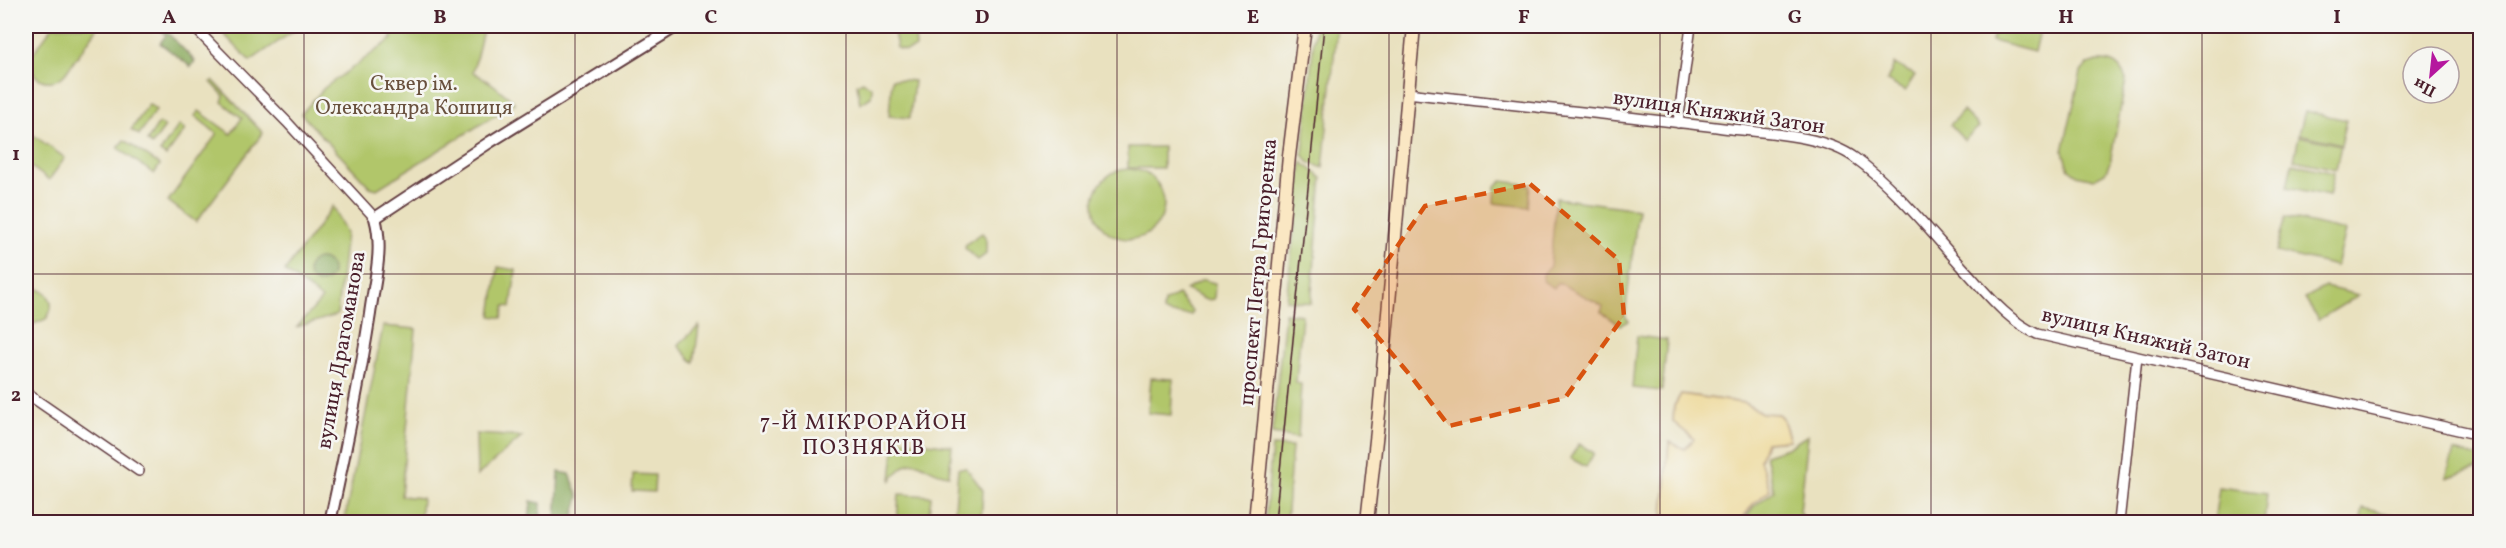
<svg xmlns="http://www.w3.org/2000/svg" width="2506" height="548" font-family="Vollkorn,serif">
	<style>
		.green { fill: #b1c66b; stroke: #7e724b; stroke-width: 1.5 }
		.forest { fill: #8cab5f; stroke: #6b6545; stroke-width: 1.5 }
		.sand { fill: #eeda9e; stroke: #9c7c64; stroke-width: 1.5 }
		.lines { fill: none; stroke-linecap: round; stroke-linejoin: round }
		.minor-casing { stroke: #623c41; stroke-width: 12 }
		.tertiary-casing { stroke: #623c41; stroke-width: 14 }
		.secondary-casing { stroke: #623c41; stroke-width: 15 }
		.minor { stroke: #fff; stroke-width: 9 }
		.tertiary { stroke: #fff; stroke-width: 10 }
		.secondary { stroke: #fae7c3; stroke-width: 12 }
		.tram { stroke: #4a1f2b; stroke-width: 1.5 }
		.marked { fill: #d8530f; fill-opacity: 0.2; stroke: #d8530f; stroke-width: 4.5; stroke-dasharray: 12 8; stroke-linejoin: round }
		.grid { fill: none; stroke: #4a1f2b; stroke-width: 1.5; stroke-opacity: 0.55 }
		.labels { text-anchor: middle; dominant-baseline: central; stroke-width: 5; stroke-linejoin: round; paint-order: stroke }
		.park-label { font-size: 21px; fill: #69513e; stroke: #f6f6f2 }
		.street-label { font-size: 21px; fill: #4a1f2b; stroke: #f6f6f2 }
		.neighbourhood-label { font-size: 22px; letter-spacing: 1.5px; fill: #4a1f2b; stroke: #f6f6f2 }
		.neatline { fill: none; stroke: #4a1f2b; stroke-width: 2 }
		.grid-label { font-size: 20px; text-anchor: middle; font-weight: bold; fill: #4a1f2b }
	</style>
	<rect width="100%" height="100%" fill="#f6f6f2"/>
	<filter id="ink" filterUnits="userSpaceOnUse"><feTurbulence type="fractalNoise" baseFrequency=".0167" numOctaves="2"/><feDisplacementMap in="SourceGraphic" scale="12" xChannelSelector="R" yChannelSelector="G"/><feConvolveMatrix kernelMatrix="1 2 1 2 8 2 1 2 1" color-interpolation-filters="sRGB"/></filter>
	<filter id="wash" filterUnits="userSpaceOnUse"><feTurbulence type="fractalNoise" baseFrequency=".008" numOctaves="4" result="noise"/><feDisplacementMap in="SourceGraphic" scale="24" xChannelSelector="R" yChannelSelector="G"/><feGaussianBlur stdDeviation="1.35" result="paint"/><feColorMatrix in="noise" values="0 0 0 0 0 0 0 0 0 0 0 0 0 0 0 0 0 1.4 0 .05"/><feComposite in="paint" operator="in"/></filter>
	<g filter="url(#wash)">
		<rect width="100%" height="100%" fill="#e9e1bf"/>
		<path class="green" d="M53,26H99L65,74C49,90 26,78 31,56Z
			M216,26H250L253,29L257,26H301L250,61Z
			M388,26H484L473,72L494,85L515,103L377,189L370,187L301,114L324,88L392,39Z
			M893,26H907L906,31L915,35L916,48L905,51L897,48Z
			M1315,26H1337L1323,168L1308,162L1303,154Z
			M1996,26H2040L2034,52L1992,41Z
			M2098,61C2113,60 2121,66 2126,80L2110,162L2105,173L2094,179L2077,175L2069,169L2066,162L2063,151L2081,72L2088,64Z
			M1894,64L1915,75L1905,91L1887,81Z
			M892,79L914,81L910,118L889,116Z
			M213,80L263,133L196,222L168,201L217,134L195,116L199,111L231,134L242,118L222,102L224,96L211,82Z
			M863,81L872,88L871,97L860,104L857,84Z
			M149,104L156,110L139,135L131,130Z
			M1963,111L1979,127L1964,140L1950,125Z
			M2305,111L2347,120L2341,144L2299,134Z
			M159,123L165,127L152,145L147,141Z
			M179,125L185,130L166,156L160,152Z
			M29,132L65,158L49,180L26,163V137Z
			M2299,136L2341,145L2336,169L2294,160Z
			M124,140L160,165L154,174L118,148Z
			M1128,147H1163V168H1128Z
			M1302,162L1322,178L1311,303L1286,300Z
			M2292,163L2334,173L2329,196L2287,187Z
			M1094 204a35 35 0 1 1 70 0a35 35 0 1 1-70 0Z
			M1502,181L1530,185L1528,207L1494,203L1495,186Z
			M1556,198L1638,209L1625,316L1629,321L1620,325L1601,312L1603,306L1558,282L1554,288L1543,281V274L1550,266Z
			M333,206L346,233L337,315L297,327L322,299L285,271Z
			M2285,217L2345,231L2336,266L2276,252Z
			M982,233L986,238V254L978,260L965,248L966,244Z
			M498,267L516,270L511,307L505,306L502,318L491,316Z
			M1203,280L1215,283L1214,299L1206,300L1186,290Z
			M2325,287L2359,295L2318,320L2305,298Z
			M34,288C51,291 56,306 46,319L34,324L26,322V290Z
			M1178,295L1193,312L1191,315L1170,314L1163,311L1164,302Z
			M1285,313L1302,315L1296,383L1301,384L1298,438L1272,434Z
			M383,326L416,329L401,496L422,498L420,522H344Z
			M699,326L694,363L678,345Z
			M1637,336L1667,340L1662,391L1632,388Z
			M1151,378L1173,379L1171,415L1148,413Z
			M476,434L522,437L477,476Z
			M1808,435L1800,512L1806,522H1743L1754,506L1774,491L1765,455L1787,448Z
			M895,439L952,446L949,475C921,473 918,445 891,480Z
			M1579,444L1594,453L1586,467L1570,458Z
			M1272,446L1292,447L1286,522H1265Z
			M2454,451L2480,457V468L2446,478Z
			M958,468H966L983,490L981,522H954Z
			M633,474L655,475L654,492L632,491Z
			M2219,487L2267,493L2264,522H2214Z
			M899,494L931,496L928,522H897Z
			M2363,508L2402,517L2401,522H2360Z"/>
		<path class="forest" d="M157,26H161L195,61L191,67L160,43L166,35Z
			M308 271a12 12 0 1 1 24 0a12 12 0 1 1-24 0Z
			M559,472L570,474L579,497L572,522H556Z
			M531,501L541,503L540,522H529Z"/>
		<path class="sand" d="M1681,394L1744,403L1762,413L1778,414L1783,419L1790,440L1766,442L1760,460L1770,490L1753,504L1740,522H1674L1671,518L1663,515L1669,442L1685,449L1694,439L1673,422L1674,406Z"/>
	</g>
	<g filter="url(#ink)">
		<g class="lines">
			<g class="minor-casing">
				<path id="minor" d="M193,26L287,122L375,218
					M1407,93C1512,105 1618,115 1723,128C1762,133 1822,134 1855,158C1894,186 1933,235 1966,271C1988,295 2007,320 2037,334L2480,435
					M1678,123L1691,26
					M26,393L139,471
					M2119,522L2137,357"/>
			</g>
			<g class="tertiary-casing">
				<path id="tertiary" d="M330,522C345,454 359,384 370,314C374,282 384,250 375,218L490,142L677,26"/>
			</g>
			<g class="secondary-casing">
				<path id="secondary" d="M1255,522L1289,156L1305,26
					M1367,522L1379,413L1414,26"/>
			</g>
			<use href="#minor" class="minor"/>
			<use href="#tertiary" class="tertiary"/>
			<use href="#secondary" class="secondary"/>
			<path class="tram" d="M1275,522L1324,26"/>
		</g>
	</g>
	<path class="marked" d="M1530,184L1619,260L1624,316L1565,398L1449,426L1410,375L1354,309L1425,206Z"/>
	<path class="grid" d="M304,26V522M575,26V522M846,26V522M1117,26V522M1389,26V522M1660,26V522M1931,26V522M2202,26V522M26,274H2480"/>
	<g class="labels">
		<g class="park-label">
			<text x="414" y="84">Сквер ім.<tspan x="414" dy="24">Олександра Кошиця</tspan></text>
		</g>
		<g class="street-label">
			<text transform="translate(1719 113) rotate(8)">вулиця Княжий Затон</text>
			<text transform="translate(1259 272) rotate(-85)">проспект Петра Григоренка</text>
			<text transform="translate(2146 339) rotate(13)">вулиця Княжий Затон</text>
			<text transform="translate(342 350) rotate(-80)">вулиця Драгоманова</text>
		</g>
		<g class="neighbourhood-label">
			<text x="864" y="423">7-Й МІКРОРАЙОН<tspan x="864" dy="25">ПОЗНЯКІВ</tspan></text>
		</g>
	</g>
	<rect width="2506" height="548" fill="none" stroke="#f6f6f2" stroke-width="66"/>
	<g transform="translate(2431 75) rotate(207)"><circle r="28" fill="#f6f6f2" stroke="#b1a0a2" stroke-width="1.5"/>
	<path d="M0-4.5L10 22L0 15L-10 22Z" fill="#b5179e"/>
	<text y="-9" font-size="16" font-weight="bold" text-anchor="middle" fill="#4a1f2b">Пн</text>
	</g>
	<rect x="33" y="33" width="2440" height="482" class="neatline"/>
	<g class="grid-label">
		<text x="169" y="23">A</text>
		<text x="440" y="23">B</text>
		<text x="711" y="23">C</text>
		<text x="982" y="23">D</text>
		<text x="1253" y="23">E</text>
		<text x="1524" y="23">F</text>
		<text x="1795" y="23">G</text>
		<text x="2066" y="23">H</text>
		<text x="2337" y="23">I</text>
		<text x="16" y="160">1</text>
		<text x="16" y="401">2</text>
	</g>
</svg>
